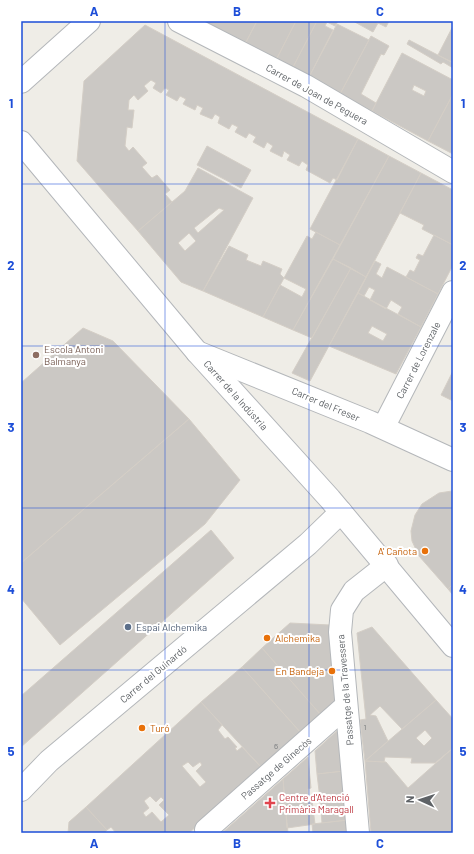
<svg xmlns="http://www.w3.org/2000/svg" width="474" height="854" font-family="Barlow,sans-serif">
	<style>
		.building { fill: #cbc8c4; stroke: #d4cec6; fill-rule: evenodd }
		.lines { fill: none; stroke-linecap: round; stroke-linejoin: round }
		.street-casing { stroke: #b4b7ba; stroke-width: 24 }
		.secondary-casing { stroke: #b3b6ba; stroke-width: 24 }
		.street { stroke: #fff; stroke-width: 22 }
		.secondary { stroke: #fff; stroke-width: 22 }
		.grid { fill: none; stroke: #1d4ed8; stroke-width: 1; stroke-opacity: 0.55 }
		.education-dot { fill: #8d6e63; stroke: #fff; stroke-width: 1.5 }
		.food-dot { fill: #e8710a; stroke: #fff; stroke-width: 1.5 }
		.service-dot { fill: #5c6f8a; stroke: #fff; stroke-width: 1.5 }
		.health-dot { fill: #e0444e; stroke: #fff; stroke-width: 1.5 }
		.labels { text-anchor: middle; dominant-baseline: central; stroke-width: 4; stroke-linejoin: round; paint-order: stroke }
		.number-label { font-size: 8px; fill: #797c7e }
		.street-label { font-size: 10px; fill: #5e6266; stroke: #fff }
		.education-label { font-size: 10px; fill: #785e54; stroke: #fff; text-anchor: start }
		.food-label { font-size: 10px; fill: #c56008; stroke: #fff; text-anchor: end }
		.service-label { font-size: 10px; fill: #4e5e75; stroke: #fff; text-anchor: start }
		.health-label { font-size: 10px; fill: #be3a42; stroke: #fff; text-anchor: start }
		.neatline { fill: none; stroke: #1d4ed8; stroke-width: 1.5 }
		.grid-label { font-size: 13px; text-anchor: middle; font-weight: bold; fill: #1d4ed8 }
	</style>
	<rect width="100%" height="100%" fill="#efede7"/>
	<path class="building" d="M203,21H257L245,44Z
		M257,21H296L276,60L245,44Z
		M296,21H317L292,69L276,60Z
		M317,21H338L335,26L327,22L325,26L333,30L309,77L292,69Z
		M353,21H375L378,23L373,32Z
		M379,21H389L386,27L378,23Z
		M337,24L369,40L340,94L309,77Z
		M145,25L358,139L337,180L333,178L330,183L306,170L308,165L302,161L299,166L287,160L290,155L284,151L282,157L270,151L273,146L267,142L264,148L253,142L256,137L249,133L246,138L235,132L238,127L232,124L229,129L218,123L220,117L215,114L212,119L200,114L203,108L197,105L195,110L183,104L186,99L180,96L177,101L166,95L169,90L165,88L161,93L153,88L156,83L151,80L144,86L148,91L138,100L134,95L129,100L128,110H134L132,128L127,127L125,146L129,151L133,147L147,163L142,167L150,176L152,178L157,175L170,190L165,194L172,202L138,231L77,161L84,81Z
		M453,26V60L452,62L438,55Z
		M371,36L389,46L384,55L381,54L361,94L376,103L372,111L340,94Z
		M409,40L453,63V68L443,62L441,64L407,44Z
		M402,53L453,80V94L428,141L372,111ZM414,85L426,91L424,96L412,90Z
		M453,94V154L428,141Z
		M358,139L389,156L340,245L310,229Z
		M207,146L251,170L241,188L197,165Z
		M389,156L421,173L366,277L333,259Z
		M198,168L253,198L203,291L181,282L138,231L185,191ZM219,208L224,210L198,233L194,228ZM189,233L196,241L185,251L178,243Z
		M421,173L453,190V245L422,229L424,225L400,213Z
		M316,232L340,245L293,330L263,317L280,285L302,297L306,289L284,278L307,236L312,239Z
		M434,235L453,245V265L438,294L406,277L410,270L414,272L420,260L416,258L418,254L423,256Z
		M229,246L248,255L246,260L261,266L263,261L282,269L280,274L284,278L263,317L203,291Z
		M333,259L351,268L312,338L293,330Z
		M375,261L381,264L376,274L382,278L387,267L438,294L421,327L398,314L402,307L391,300L386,309L370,300L375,290L369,287L364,296L358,293Z
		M351,268L366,277L310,381L292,373Z
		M358,293L421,327L396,374L329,346ZM372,326L387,334L383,341L368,333Z
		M83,328L113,341L189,419L21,563V383Z
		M453,371V401L441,395Z
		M189,419L240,480L205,524L60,645L21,598V563Z
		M452,491L453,584L448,589L419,556L412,541L411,531L415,515L422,504L439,493Z
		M211,530L234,558L21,747V696Z
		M453,584V595L448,589Z
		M290,623L330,625L337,701L321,715L262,648Z
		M372,627L436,700L402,729L380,706L370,715L376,716L388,741L365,761L360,720L366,719L357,633Z
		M262,648L321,715L301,733L242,667Z
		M242,667L301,733L262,768L201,702Z
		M436,700L453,719V748L435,763H411L412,758L385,757L384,762L365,761ZM425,730L432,738L424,746L416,738Z
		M201,702L222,725L218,730L225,739L228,737L237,747L235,748L237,751L242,747L262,768L189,833H116L111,827L107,830L86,807ZM188,762L193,767L200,762L202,765L196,771L206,782L200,787L182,766ZM150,796L156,802L161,797L164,800L159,805L169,815L161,822L152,812L146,817L143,813L149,808L144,801Z
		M339,729L344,771L317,774L315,751Z
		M453,748V833H371L365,761L386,762L408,788Z
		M308,757L311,788L308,789V800H312L315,824L287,828L283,779Z
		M344,771L345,796L320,799L317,774Z
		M283,779L288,833H222Z
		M345,796L348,820L322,823L320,799Z
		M86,807L107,830L105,832L107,833H68L69,822Z
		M348,820L349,833H313L312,824Z"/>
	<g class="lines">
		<g class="street-casing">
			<path id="street" d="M179,21L306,86L453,172
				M21,82L89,21
				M197,352L370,422L453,460
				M383,428L453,292
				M21,790L49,761L308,544L341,512
				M206,830L346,706
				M358,833L340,632L342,610L354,591L387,565"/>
		</g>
		<g class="secondary-casing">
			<path id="secondary" d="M21,142L197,352L330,499L453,646"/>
		</g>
		<use href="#street" class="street"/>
		<use href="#secondary" class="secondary"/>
	</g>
	<path class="grid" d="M165,21V833M309,21V833M21,184H453M21,346H453M21,508H453M21,670H453"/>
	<circle class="education-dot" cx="36" cy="355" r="4"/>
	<g class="food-dot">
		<circle cx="425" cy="551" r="4"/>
		<circle cx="267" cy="638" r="4"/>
		<circle cx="332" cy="671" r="4"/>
		<circle cx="142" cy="728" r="4"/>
	</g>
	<circle class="service-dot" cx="128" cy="627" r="4"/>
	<path class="health-dot" d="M268 797h4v4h4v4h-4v4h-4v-4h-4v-4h4z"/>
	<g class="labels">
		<g class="number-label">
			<text x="365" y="727">1</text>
			<text x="276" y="746">6</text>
		</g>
		<g class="street-label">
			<text transform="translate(317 94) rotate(29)">Carrer de Joan de Peguera</text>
			<text transform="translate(418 360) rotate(-63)">Carrer de Lorenzale</text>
			<text transform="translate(236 395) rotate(48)">Carrer de la Indústria</text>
			<text transform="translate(326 404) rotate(23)">Carrer del Freser</text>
			<text transform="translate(153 674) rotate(-40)">Carrer del Guinardó</text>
			<text transform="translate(345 690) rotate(-95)">Passatge de la Travessera</text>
			<text transform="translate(276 768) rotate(-41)">Passatge de Ginecòs</text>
		</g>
		<g class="education-label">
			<text x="44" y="349">Escola Antoni<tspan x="44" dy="12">Balmanya</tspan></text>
		</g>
		<g class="food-label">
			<text x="417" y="551">A' Cañota</text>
			<text x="275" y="638" text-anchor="start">Alchemika</text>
			<text x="324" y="671">En Bandeja</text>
			<text x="150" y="728" text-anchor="start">Turó</text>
		</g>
		<g class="service-label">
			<text x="136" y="627">Espai Alchemika</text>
		</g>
		<g class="health-label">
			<text x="279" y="797">Centre d'Atenció<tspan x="279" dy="12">Primària Maragall</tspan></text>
		</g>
	</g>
	<rect width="474" height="854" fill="none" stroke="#ffffff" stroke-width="44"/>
	<g transform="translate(420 800) rotate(273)" stroke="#ffffff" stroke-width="3" paint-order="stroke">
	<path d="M0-3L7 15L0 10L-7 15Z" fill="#5e6266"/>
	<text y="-6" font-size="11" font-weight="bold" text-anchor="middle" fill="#5e6266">N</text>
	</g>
	<rect x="22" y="22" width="430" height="810" class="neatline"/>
	<g class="grid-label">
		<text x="94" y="16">A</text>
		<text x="237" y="16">B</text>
		<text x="380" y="16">C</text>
		<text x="11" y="108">1</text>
		<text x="463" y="108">1</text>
		<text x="11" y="270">2</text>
		<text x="463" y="270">2</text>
		<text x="11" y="432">3</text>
		<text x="463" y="432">3</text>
		<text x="11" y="594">4</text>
		<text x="463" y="594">4</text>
		<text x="11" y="756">5</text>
		<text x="463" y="756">5</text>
		<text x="94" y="848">A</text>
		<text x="237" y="848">B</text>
		<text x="380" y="848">C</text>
	</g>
</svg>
